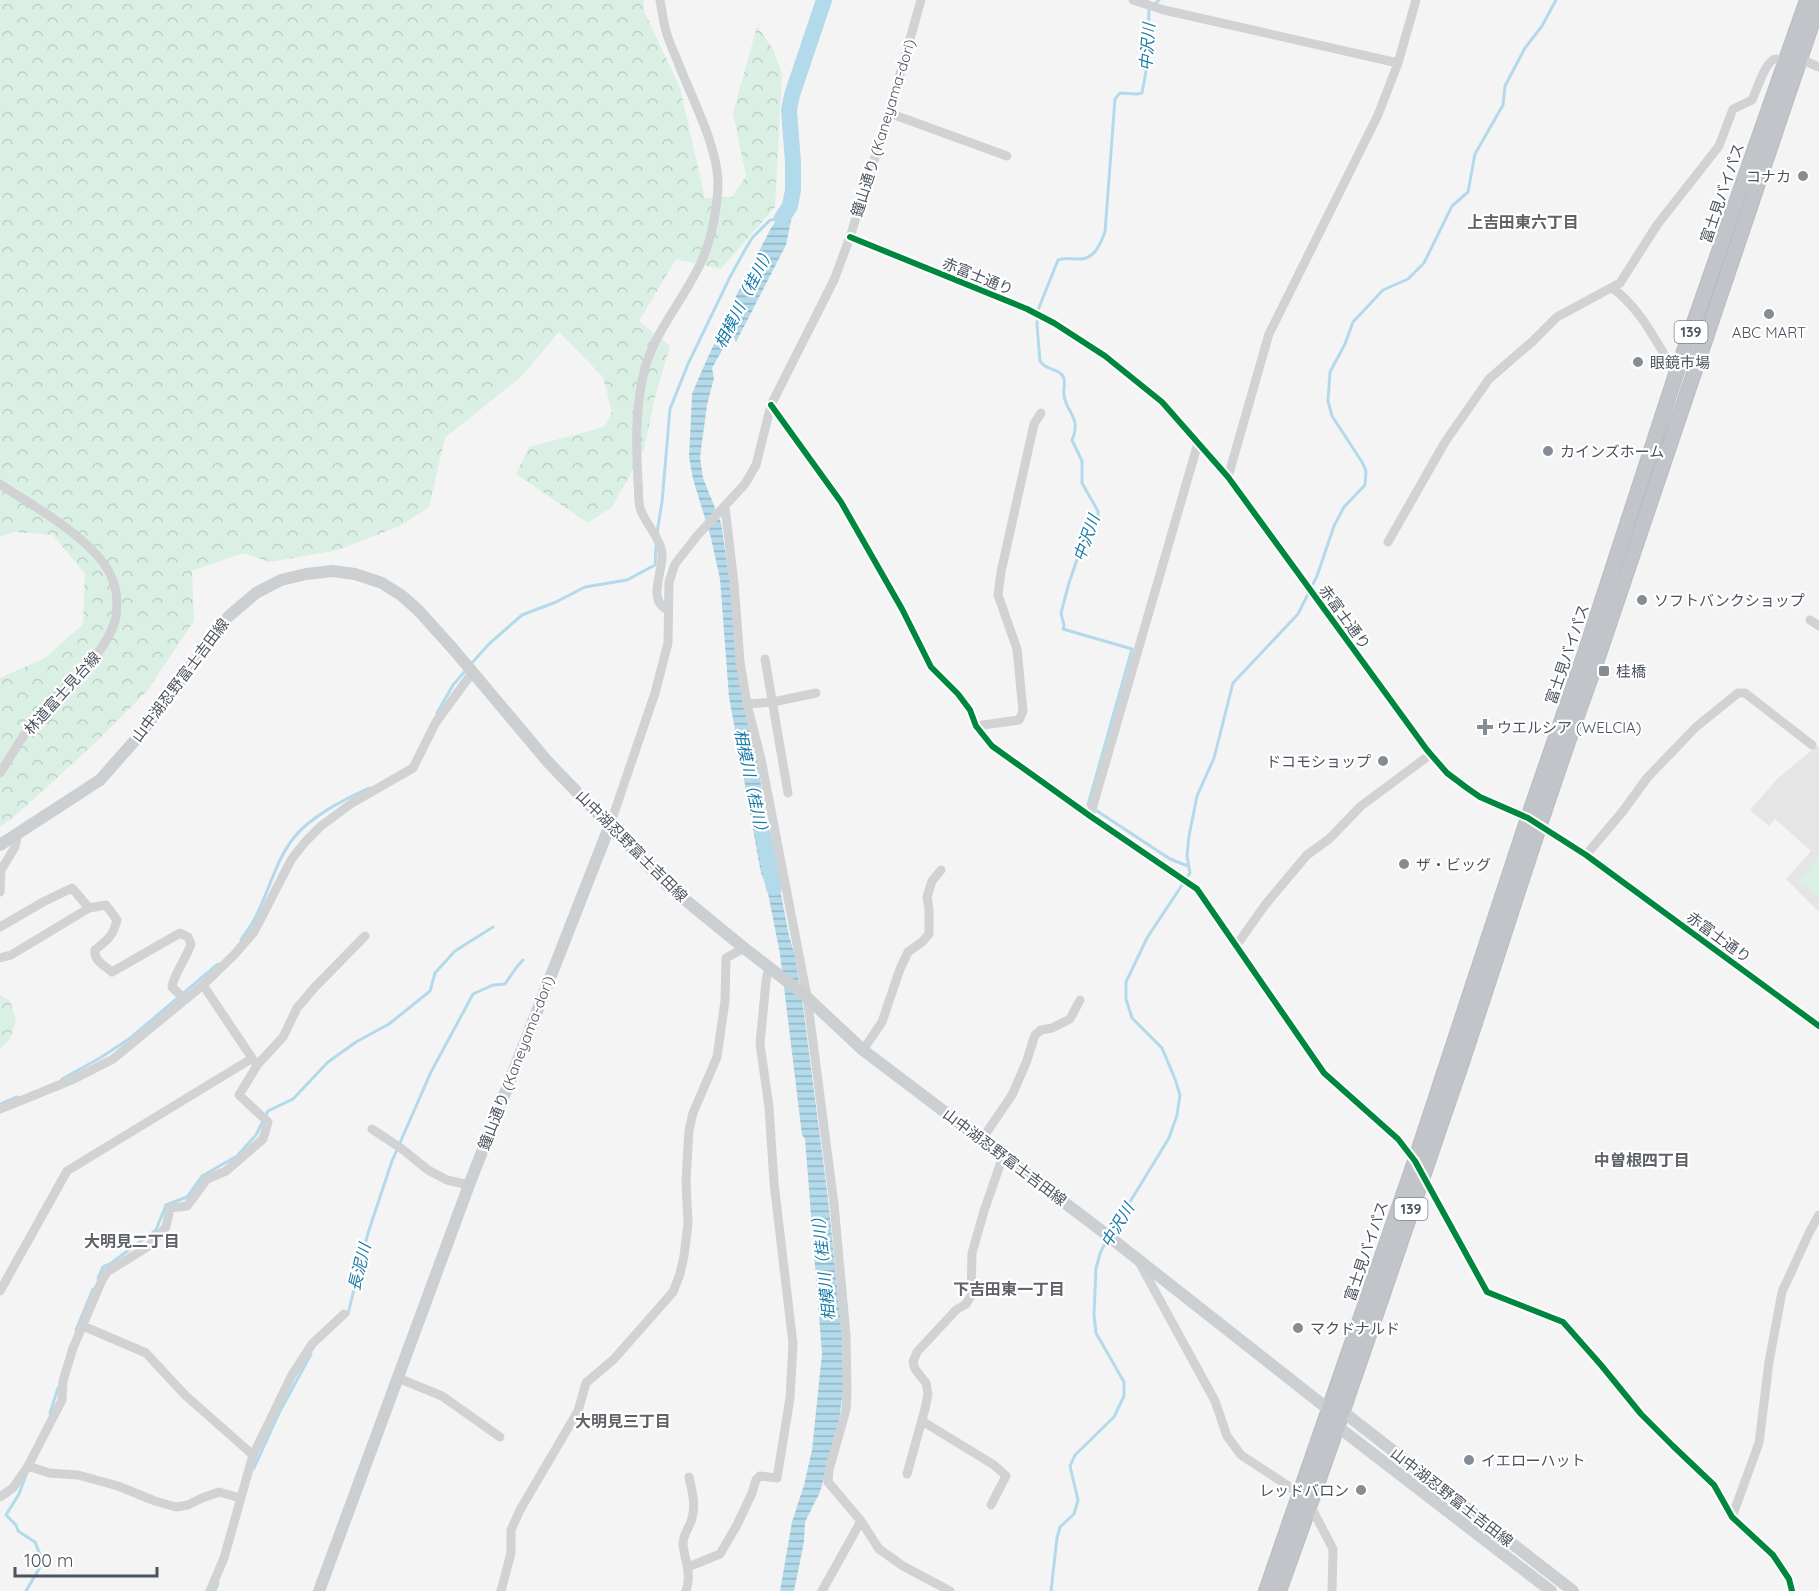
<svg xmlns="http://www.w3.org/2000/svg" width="1819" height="1591" font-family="Quicksand,'Noto Sans JP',sans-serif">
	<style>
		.education { fill: #e6e5e5 }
		.forest { fill: url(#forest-crowns) }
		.pitch { fill: #dbf0e5 }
		.water { fill: url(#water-rules) }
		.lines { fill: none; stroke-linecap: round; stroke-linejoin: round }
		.stream { stroke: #b3daeb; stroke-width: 3 }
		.river { stroke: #b3daeb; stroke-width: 16 }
		.highway-casing { stroke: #b9bdc2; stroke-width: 16 }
		.minor { stroke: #d0d2d4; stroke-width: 9 }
		.major { stroke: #cccfd1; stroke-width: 12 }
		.highway { stroke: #c1c4c9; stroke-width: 14 }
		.cycleway-casing { stroke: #fff; stroke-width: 10 }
		.cycleway { stroke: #00873e; stroke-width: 6 }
		.poi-dot { fill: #868c93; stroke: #fff; stroke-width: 2 }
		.labels { text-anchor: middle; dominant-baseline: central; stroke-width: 4.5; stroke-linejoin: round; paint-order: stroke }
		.shield { fill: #fff; stroke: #81878f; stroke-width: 1.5 }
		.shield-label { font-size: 14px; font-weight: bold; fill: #4b545f }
		.street-label { font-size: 15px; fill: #4b545f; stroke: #fff }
		.poi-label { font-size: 15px; fill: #4b545f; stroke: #fff; text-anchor: start }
		.water-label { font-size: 16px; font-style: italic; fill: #187ba6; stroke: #fff }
		.neighbourhood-label { font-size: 16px; font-weight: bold; fill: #5f6267; stroke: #fff }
	</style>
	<defs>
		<pattern id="forest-crowns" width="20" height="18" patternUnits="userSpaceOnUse" patternTransform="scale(1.5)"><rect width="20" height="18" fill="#dbf0e5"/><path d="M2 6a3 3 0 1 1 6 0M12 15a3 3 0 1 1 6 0" fill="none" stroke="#bdd0c7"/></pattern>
		<pattern id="water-rules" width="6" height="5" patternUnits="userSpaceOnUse" patternTransform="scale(1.5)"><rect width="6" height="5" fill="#b3daeb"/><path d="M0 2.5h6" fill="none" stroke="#94b3c2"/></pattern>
	</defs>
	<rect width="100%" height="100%" fill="#f4f4f4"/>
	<path class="education" d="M1817,746L1819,747V912L1786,879L1811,851L1775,819L1769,826L1750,810L1778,778Z"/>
	<path class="forest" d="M0,0H643L645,13L680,88L705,198L732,197L746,176L733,113L757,26L773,49L782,74L775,207L721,269L676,259L639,321L670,346L654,401L644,450L612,507L588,523L516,474L529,447L604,427L612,412L603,377L559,332L522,376L445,438L429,507L400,526L338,550L270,562L243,553L192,571L194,621L147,691L93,745L16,815L0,827V678L45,658L83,624L85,574L53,535L14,532L0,537Z
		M0,995L10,1001L16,1021L9,1041L0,1049Z"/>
	<path class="pitch" d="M1819,856V898L1798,882Z"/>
	<path class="water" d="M797,191L786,245L736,342L732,333L712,368L714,378L707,405L700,457L703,478L721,523L771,851L766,857L768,868H773L777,874L789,936L795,956L803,1006L828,1199L843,1344L844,1385L838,1427L820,1492L805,1522L804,1542L794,1591H780L792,1522L804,1485L812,1450L822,1354L805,1139L802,1135L780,954L767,888L761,873L729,697L720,579L711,538L693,479L689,457L691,418L692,394L703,368L738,292L771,228Z"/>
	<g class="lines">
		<path class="stream" d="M1159,0L1149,10L1147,66L1142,93L1137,94L1120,93L1115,99L1105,232C1100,245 1094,260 1078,259C1070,259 1066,257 1058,260L1038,310L1037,325L1040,361C1045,370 1058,368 1063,376C1066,382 1063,389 1064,395C1066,413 1082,417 1072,440L1082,461V483L1098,511V518L1085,536L1069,583L1061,613L1064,625L1063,629L1132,649L1088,805L1170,859L1188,866
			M657,533L662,502L670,409L688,364L730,277L746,248L753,237L770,220L780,219
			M471,664L489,644L522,615L556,602L585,587L627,580L655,565L656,546
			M437,713L453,685L467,669
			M241,940C246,932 252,925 256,916C269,891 275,863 292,840C309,817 343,800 369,788
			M62,1079L100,1058L129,1039L218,964
			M0,1104L17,1097
			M1111,1233L1169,1138L1177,1115L1180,1095L1175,1079L1162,1048L1132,1018L1126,999V982L1147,938L1190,873L1187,856L1189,836L1197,796L1214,758L1233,683L1298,614L1317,576L1334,526L1344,507L1365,485L1366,471L1362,462L1332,416L1328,401L1330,372L1345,344L1353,322L1383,290L1408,279L1424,263L1452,206L1468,192L1475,154L1503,105L1505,86L1525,48L1542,26L1556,0
			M98,1278L103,1267L110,1264L156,1230L166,1205L187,1197L202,1176L237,1156L256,1135L268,1111L293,1099L328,1062L356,1042L389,1024L430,991L435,973L455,951L493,927
			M348,1314L368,1233L392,1161L431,1072L473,994L493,985L505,984L516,968L523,960
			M76,1330L93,1289
			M50,1413L58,1388
			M254,1468L279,1413L311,1354
			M26,1591L43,1562L35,1542L18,1531L16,1525L6,1515L19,1494L26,1475
			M215,1591L218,1583
			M1051,1591L1057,1538L1060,1527L1074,1514L1078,1500L1070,1466L1075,1455L1114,1417L1124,1396V1382L1096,1333L1094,1315L1096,1268L1101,1251L1108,1238"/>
		<path class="river" d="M782,218L790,206L793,190V162L789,110L792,95L824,0
			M763,834L774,888"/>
		<g class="highway-casing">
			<path id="highway" d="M1266,1591L1415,1161L1528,818L1586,650L1676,374L1807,0
				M1279,1591C1341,1421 1398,1249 1457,1077C1503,941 1544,804 1594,669L1819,3"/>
		</g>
		<path class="minor" d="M660,0C662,10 663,21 666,31C669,43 675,54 679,65C692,98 717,146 718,181C718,205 712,238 702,260C686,297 656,329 645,368C635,405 636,444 638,481C639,490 638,499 640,508C645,524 659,535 662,552C664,570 646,601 668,610
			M1133,0L1164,10L1398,63
			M1800,59L1819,67
			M889,113L1007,156
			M850,237L1027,309L1054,323L1105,356L1162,402L1228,477L1427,750L1447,773L1467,788L1480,797L1528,818L1586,855L1819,1026
			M1612,288C1641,308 1657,344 1676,374
			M771,405L841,502L902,609L931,667L958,694L970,710L976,726L992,746L1090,816L1197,889L1324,1073L1398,1139L1415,1161L1487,1292L1563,1322L1601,1365L1641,1414L1673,1446L1714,1485L1732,1517L1773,1555L1789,1579L1792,1591
			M1228,477L1269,334L1378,115L1398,63L1416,0
			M0,484C30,504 68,525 93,551C107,565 117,583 117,603C116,609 117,616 115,621C103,658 69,682 44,709C26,728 14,752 0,773
			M725,507L734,583L740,662L747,704L761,759L807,996L834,1204L846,1335L847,1392L846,1410L829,1470L828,1482L861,1521L822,1591
			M1388,542L1445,442L1489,379L1533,341L1557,317L1620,283L1657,225L1719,146L1733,109L1752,100C1756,92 1766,59 1776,59C1779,59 1782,61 1785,63
			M1810,620L1819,626
			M765,659L788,793
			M747,704L773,702L816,693
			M976,726L1019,720L1023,711L1017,649L998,595L1001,572L1034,424L1041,413
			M1090,816L1198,443
			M610,825L655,693L668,643L669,582L675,564L697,536L745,484L756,465L771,405L834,280L850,237L889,113L921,0
			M1586,855L1623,811L1647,778L1696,727L1738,693H1745L1812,745
			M0,892L1,870L15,847L18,832
			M0,927L43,902L72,888L89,908L106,905L117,920C112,938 108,939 95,950C93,960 105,966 112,972L180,933L188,937L191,944C187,957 173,976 172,987L185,1000
			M1236,946L1265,905L1307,855L1329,839L1361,806L1431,754
			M0,958L11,955L89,908
			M203,985L254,1061
			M863,1050L882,1022L900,969L908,952L922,942L929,934V909L927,897L932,881L941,870
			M0,1109L74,1079L113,1059L203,985L234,955L254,932L291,860L305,842L321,826L352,803L413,768L436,722L472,673
			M372,1129L402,1149L428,1170L447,1180L469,1185
			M982,1139L1012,1095L1026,1063L1035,1035L1041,1030L1052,1028L1070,1019L1080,1000
			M1139,1262L1215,1401L1227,1436L1241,1455L1299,1493
			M0,1291L67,1171L251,1059
			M83,1326L146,1353L185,1395L253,1455
			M398,1378L442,1396L500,1437
			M922,1421L994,1465L1006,1476L991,1505
			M28,1466L49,1473L78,1475L118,1486L155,1501L176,1507L188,1505L202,1498L219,1492L240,1498
			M907,1474L925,1409L928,1394L926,1383L915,1369L913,1362L917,1352L956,1310L966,1304L971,1296L972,1253L984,1211L1003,1156
			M0,1497L13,1488L28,1466L62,1400L63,1381L73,1348L102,1280L107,1272L149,1246L166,1227L170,1208L187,1206L207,1179L226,1171L263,1139L268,1122L239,1095L258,1064L283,1037L297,1008L315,987L365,936
			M1310,1505L1333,1549L1332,1591
			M1732,1517L1759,1443L1769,1362L1782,1292L1809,1233L1819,1215
			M861,1521L879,1549L903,1566L950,1591
			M688,1567L720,1554L737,1525L752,1493L756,1480L760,1476L777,1478L790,1398L793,1344L774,1183L769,1107L760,1044L766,981L769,967
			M210,1591L224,1558L253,1455L292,1375L312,1344L344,1314
			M501,1591L511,1553V1530L520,1510L578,1411L586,1383L614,1359L673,1292L680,1274L684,1256L688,1224L686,1181L689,1130L693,1113L717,1057L725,1001L726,958L744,948
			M686,1591C692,1575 685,1561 683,1545C682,1536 690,1527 692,1518C696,1504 692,1491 689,1477"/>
		<path class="major" d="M0,845L100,780L137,738L229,616L256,593L281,580L306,574L332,571L355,574L382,583L401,595L418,610L454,650L548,762L667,885L744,948L801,992L863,1050L1098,1228L1328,1409L1337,1426L1551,1591
			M1335,1410L1342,1411L1573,1591
			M319,1591L469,1185L610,825"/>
		<use href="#highway" class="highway"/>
		<g class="cycleway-casing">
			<path id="cycleway" d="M850,237L1027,309L1054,323L1105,356L1162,402L1228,477L1427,750L1447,773L1467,788L1480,797L1528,818L1586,855L1819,1026
				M771,405L841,502L902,609L931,667L958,694L970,710L976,726L992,746L1090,816L1197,889L1324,1073L1398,1139L1415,1161L1487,1292L1563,1322L1601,1365L1641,1414L1673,1446L1714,1485L1732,1517L1773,1555L1789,1579L1792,1591"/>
		</g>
		<use href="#cycleway" class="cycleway"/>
	</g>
	<g class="poi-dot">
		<circle cx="1803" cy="176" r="6"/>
		<circle cx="1769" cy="314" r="6"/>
		<circle cx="1638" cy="362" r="6"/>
		<circle cx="1548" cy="451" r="6"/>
		<circle cx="1642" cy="600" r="6"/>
		<rect x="1598" y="665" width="12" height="12" rx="3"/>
		<path d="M1482 718h6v6h6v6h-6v6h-6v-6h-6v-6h6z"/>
		<circle cx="1383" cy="761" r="6"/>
		<circle cx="1404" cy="864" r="6"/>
		<circle cx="1298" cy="1328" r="6"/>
		<circle cx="1469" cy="1460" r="6"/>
		<circle cx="1361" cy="1490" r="6"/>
	</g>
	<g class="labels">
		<g class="shield">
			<rect x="1674.5" y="321" width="33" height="22" rx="4.5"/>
			<rect x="1394.5" y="1198" width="33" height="22" rx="4.5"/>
		</g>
		<g class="shield-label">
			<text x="1691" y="332">139</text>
			<text x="1411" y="1209">139</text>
		</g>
		<g class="street-label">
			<text transform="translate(883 128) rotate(-73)">鐘山通り (Kaneyama-dori)</text>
			<text transform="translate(1722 193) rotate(-71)">富士見バイパス</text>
			<text transform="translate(978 276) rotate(22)">赤富士通り</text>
			<text transform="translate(1345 617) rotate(54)">赤富士通り</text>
			<text transform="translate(1567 654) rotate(-71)">富士見バイパス</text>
			<text transform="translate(180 680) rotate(-53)">山中湖忍野富士吉田線</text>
			<text transform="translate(62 693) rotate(-48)">林道富士見台線</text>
			<text transform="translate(632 846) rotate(45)">山中湖忍野富士吉田線</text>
			<text transform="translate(1719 937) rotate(36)">赤富士通り</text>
			<text transform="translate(516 1063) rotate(-69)">鐘山通り (Kaneyama-dori)</text>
			<text transform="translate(1005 1157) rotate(37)">山中湖忍野富士吉田線</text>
			<text transform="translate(1366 1251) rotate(-71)">富士見バイパス</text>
			<text transform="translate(1452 1497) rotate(38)">山中湖忍野富士吉田線</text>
		</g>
		<g class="poi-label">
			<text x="1791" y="176" text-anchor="end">コナカ</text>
			<text x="1769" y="332" text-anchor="middle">ABC MART</text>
			<text x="1650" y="362">眼鏡市場</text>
			<text x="1560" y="451">カインズホーム</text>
			<text x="1654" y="600">ソフトバンクショップ</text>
			<text x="1616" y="671">桂橋</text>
			<text x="1497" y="727">ウエルシア (WELCIA)</text>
			<text x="1371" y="761" text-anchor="end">ドコモショップ</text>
			<text x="1416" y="864">ザ・ビッグ</text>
			<text x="1310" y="1328">マクドナルド</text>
			<text x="1481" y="1460">イエローハット</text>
			<text x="1349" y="1490" text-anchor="end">レッドバロン</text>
		</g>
		<g class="water-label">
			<text transform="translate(1147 47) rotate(-86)">中沢川</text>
			<text transform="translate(744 297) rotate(-63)">相模川（桂川）</text>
			<text transform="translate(1086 538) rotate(-70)">中沢川</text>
			<text transform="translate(752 784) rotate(78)">相模川（桂川）</text>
			<text transform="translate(1117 1225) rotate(-59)">中沢川</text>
			<text transform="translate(823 1265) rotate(-96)">相模川（桂川）</text>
			<text transform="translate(359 1267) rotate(-76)">長泥川</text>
		</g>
		<g class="neighbourhood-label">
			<text x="1523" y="222">上吉田東六丁目</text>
			<text x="1642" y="1160">中曽根四丁目</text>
			<text x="132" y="1241">大明見二丁目</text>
			<text x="1009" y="1289">下吉田東一丁目</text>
			<text x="623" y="1421">大明見三丁目</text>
		</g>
	</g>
	<path d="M15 1567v9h142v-9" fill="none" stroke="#4b545f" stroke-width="3"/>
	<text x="24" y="1567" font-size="18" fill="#4b545f" stroke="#ffffff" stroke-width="4.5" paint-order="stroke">100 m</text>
</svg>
